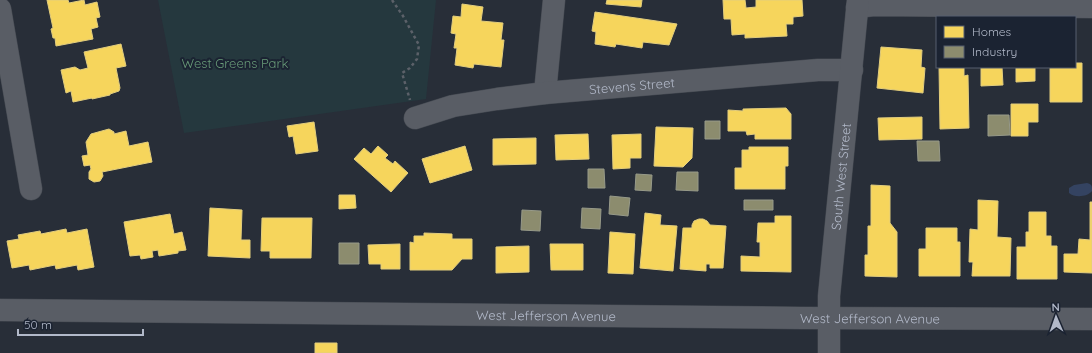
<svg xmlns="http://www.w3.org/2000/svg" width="1092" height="353" font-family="Quicksand,sans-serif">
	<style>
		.green { fill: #25383e }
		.water { fill: #344361 }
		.homes { fill: #f6d55c; stroke: #e2cd7d }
		.industry { fill: #8c8c6e; stroke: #979a89 }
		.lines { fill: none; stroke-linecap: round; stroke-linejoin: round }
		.minor-casing { stroke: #444951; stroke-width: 23 }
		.path { stroke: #5c6169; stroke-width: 2.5; stroke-dasharray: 3 3; stroke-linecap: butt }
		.minor { stroke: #595d65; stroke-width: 22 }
		.labels { text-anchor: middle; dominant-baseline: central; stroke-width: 4; stroke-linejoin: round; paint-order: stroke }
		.park-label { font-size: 13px; fill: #689b78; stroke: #1b2332 }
		.street-label { font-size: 13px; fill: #b2b9c9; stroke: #1b2332 }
	</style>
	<rect width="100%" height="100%" fill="#282e38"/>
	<path class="green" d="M158,0H436L426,99L184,133Z"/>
	<path class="water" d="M1087,183C1092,184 1092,186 1092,191C1087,197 1075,198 1069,193V188L1074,185Z"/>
	<path class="homes" d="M47,0H68L69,3L84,0L85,5L97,2L100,17L96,18L98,27L91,29L93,39L56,46L55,38H53L51,29L53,28Z
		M607,0H642L641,7L606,4Z
		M723,0H745L746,8L756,7V0H802L803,16L793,17V24H786L787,36L745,38V34L732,35L731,19H724Z
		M462,4L483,7L481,21L503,23L501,40H504L501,67L474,64L473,68L455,65L457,48H454L456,34L451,33L453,16L461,17Z
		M595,12L677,24L669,45L643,42L642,48L616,44L615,47L595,44L596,32L592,31Z
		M121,44L126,66L116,68L120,88L119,91L110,94V95L92,99V98L73,102L71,91L66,93L61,70L75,67L80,70L88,68L84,52Z
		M881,47L922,50L921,67L925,68L923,93L877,88Z
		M1075,63H1082V102H1050V67H1075Z
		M939,67H964V76L968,75L969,128L940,129Z
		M981,67H1002L1003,85L981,86Z
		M1016,67H1035V81L1016,82Z
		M1011,104H1038V122H1028V136H1011Z
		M786,108L791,114V139H755V134L747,135L746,131H728V110L743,111V109Z
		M922,117V139L879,140L878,118Z
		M314,122L318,151L296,154L293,136L289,137L287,126Z
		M656,127L693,128L692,158L683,167L654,166Z
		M109,129L114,132V134L126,131L129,146L148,142L152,162L102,172L103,176L100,181L94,182L89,179V172L91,169L90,165L84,166L82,156L88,155L86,142L91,134Z
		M588,134L589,159L556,160L555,135Z
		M641,134V158H630V168L613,169L612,135Z
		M536,138V164L493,165V139Z
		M378,146L388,155L385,158L393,164L395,161L408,173L391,192L354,159L364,148L371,154Z
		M465,146L472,170L430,183L422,159Z
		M749,147H788V166H785V189H735V168H742V150H749Z
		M871,185L890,186V223L897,232V277L865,276V255H868V226H871Z
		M339,195H355L356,208L339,209Z
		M978,200L998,201L997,237L1011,238L1010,276H972L973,262H969L970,229L978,230Z
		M1090,202H1092V273L1064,272V254H1078L1079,239L1090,240Z
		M210,208L242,210L241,240H250V258L208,256Z
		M1029,212H1046V236H1051V246H1057V279H1017V247H1026V232H1029Z
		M645,213L661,215L660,225L677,226L673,271L640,268Z
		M170,214L174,234L182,232L186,250L178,251V253L159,256L158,250L152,251L153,257L141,259L140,255L130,256L124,222Z
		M775,216H791V272L741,271V256L760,257V242H757L758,223H775Z
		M262,218H312L311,258H270V251H261Z
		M699,219H703L707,221L710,225L726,226L723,268H710V264H706V271L680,269L683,228H692V225L694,221Z
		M926,228H957V242H960V276H919V249H926Z
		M66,229L67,233L87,229L94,267L78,270L77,265L56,269L55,265L30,270L29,265L12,268L7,241L19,239L18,235L40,231L41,234Z
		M610,232L635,234L633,274L608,273Z
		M424,233L452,234V239H472V259H462L452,270H410V242L414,243V236H424Z
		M400,244V269H381V264H369L368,245Z
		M550,244H583V270H551Z
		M529,246V272L496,273V247Z
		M315,343H337V353H315Z"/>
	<path class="industry" d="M988,115H1009L1010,135L988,136Z
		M705,121H720V139H705Z
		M917,141H939L940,161H918Z
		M588,169H604L605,188H588Z
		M677,172H698V191L676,190Z
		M636,174L652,175L651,191L635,190Z
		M610,196L630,198L628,216L609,214Z
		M744,200H773V210H744Z
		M582,208L601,209L600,229L581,228Z
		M522,210L541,211L540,231L521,230Z
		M339,243H359V264H339Z"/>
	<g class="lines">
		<g class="minor-casing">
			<g id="minor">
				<path d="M857,7L874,5L1092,7"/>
				<path d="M0,9L31,189"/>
				<path d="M545,93L554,0"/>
				<path id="s1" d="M415,118L453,106L497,99L545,93L818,70H852"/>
				<path id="s2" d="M0,310L802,318L1092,319"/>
				<path id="s3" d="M829,353V296L858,0"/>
			</g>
		</g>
		<path class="path" d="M392,0L403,16L419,45L417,59L410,68L402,73L410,100"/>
		<use href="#minor" class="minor"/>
	</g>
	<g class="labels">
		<g class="park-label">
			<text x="235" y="63">West Greens Park</text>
		</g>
		<g class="street-label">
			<text stroke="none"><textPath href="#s1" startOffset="220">Stevens Street</textPath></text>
			<text stroke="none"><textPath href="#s3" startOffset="177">South West Street</textPath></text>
			<text stroke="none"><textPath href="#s2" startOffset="546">West Jefferson Avenue</textPath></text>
			<text stroke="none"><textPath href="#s2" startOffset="870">West Jefferson Avenue</textPath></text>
		</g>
	</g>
	<rect x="936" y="16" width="140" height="52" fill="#1b2332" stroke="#575f6e"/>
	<rect x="944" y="26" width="20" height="12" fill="#f6d55c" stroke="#575f6e"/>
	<text x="972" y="36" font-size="12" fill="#b2b9c9">Homes</text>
	<rect x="944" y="46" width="20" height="12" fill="#8c8c6e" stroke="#575f6e"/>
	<text x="972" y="56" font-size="12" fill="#b2b9c9">Industry</text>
	<g transform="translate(1056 317) rotate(358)" stroke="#1b2332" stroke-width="3" paint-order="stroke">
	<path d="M0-3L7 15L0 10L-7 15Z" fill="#b2b9c9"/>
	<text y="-6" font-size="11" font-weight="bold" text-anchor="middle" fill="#b2b9c9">N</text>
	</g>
	<path d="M18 329v6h125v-6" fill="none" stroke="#b2b9c9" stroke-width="2"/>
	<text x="24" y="329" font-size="12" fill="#b2b9c9" stroke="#1b2332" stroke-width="3" paint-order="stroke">50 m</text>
</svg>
